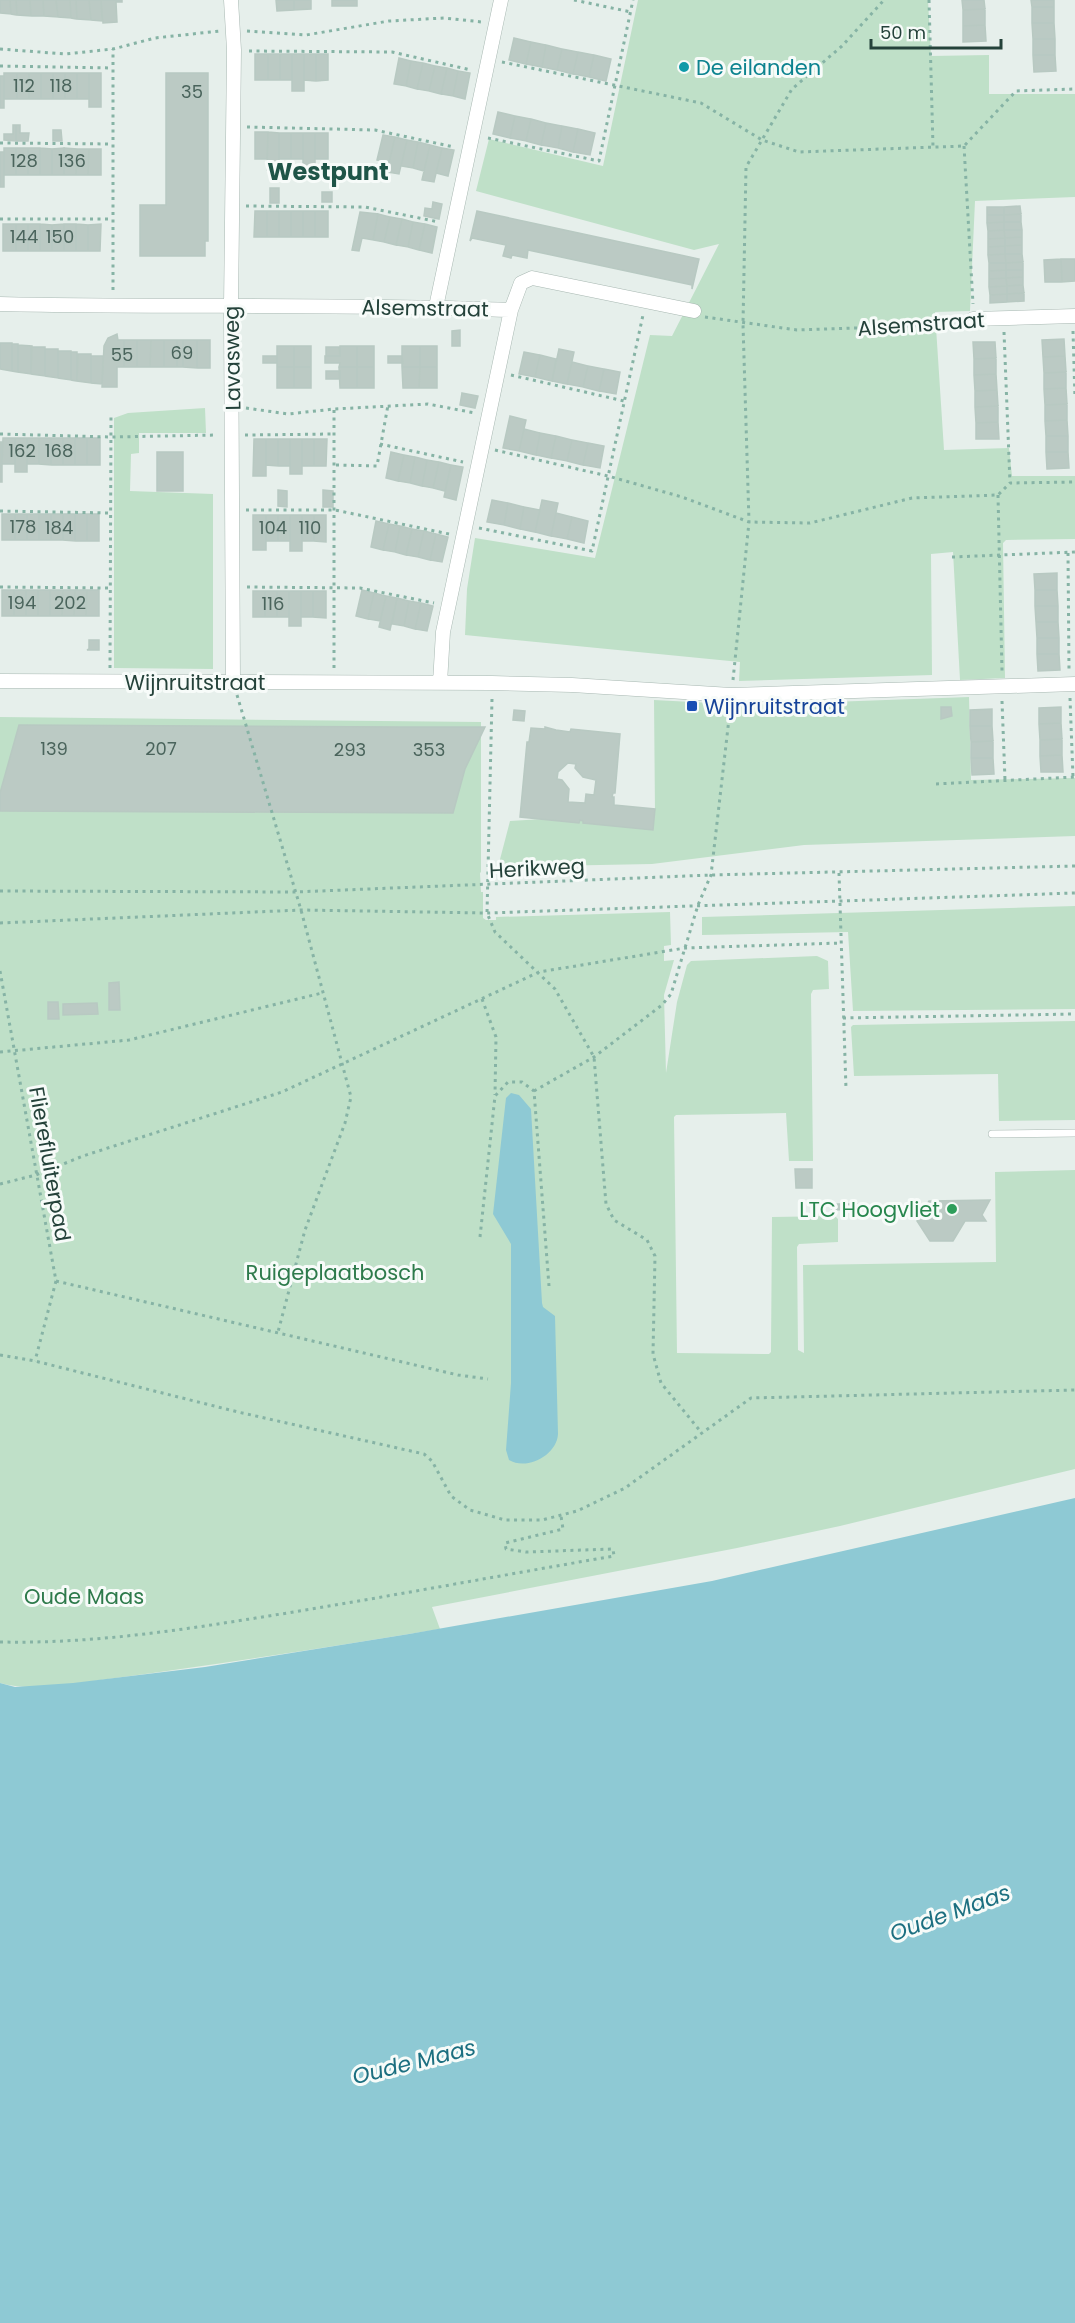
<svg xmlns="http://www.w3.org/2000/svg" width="1075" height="2323" font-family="Poppins,sans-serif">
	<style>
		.green { fill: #bfe0c8 }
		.water { fill: #8ec9d4 }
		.building { fill: #bbcac4; stroke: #b8c9c2; stroke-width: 1.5; fill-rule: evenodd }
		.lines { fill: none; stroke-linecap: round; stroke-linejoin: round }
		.service-casing { stroke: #a8b8b2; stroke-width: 8 }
		.minor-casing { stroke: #a8b8b2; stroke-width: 15 }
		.path { stroke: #86b3a5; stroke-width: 3; stroke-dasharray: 3 4.5; stroke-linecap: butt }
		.service { stroke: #fff; stroke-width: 7 }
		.minor { stroke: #fff; stroke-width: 14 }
		.culture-dot { fill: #0f9aa8; stroke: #f7fbf9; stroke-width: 2 }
		.transit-dot { fill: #1a4fb4; stroke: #f7fbf9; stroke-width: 2 }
		.leisure-dot { fill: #2e9e5b; stroke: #f7fbf9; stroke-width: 2 }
		.labels { text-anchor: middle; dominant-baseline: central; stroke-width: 6; stroke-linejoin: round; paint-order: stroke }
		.number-label { font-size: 18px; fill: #4a645c }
		.culture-label { font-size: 21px; fill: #0d838f; stroke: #f7fbf9; text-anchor: start }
		.street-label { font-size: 21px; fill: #24423a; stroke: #f7fbf9 }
		.transit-label { font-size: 21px; fill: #164399; stroke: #f7fbf9; text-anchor: start }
		.leisure-label { font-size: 21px; fill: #27864d; stroke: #f7fbf9; text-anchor: end }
		.park-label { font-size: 21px; fill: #2d7a4b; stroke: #f7fbf9 }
		.water-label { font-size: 22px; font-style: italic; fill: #1c6f80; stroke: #f7fbf9 }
		.quarter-label { font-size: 24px; font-weight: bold; fill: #1f5548; stroke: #f7fbf9 }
	</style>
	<rect width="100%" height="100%" fill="#e6efeb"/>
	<path class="green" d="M638,0H928L931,56L989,55V94H1075V197L975,201L970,311L935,312L944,450L1009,448L1012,476H1075V539L1006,540L1003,543L1005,678L960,680L953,552L931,554L932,675L739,681L740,662L465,635L467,589L475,538L595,558L650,335L672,336L719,244L694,250L476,191L489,139L603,166Z
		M205,408L206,433H139V453L131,454L130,491L213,494V669L114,668V418L128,413Z
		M969,697L971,780L1075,778V836L804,845L652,864L498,867L510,821L655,812L654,700L749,705Z
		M0,717L481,722V872L480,873L481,892H483V918L486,920H496V917L670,912L671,945L664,946V961L674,960L664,995L666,1073L677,1002L687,965L691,961L817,956L828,961L829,989L813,990L811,994L813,1161H789L786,1113L676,1115L674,1117L677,1353L769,1354L771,1352L772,1217L835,1216L838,1219V1242L799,1244L797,1247L798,1350L804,1353L803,1265L996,1262L995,1172L1075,1170V1469L840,1526L737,1548L432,1607L440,1629C334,1646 229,1663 123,1677C88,1681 33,1693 0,1683Z
		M1075,906V1009L853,1011L848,932L702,935V917Z
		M1075,1021V1120L999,1121L998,1074L854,1076L851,1027L853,1025Z"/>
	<path class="water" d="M511,1093L519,1095L531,1109L542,1303L543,1307L555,1316L558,1434C557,1455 527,1471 509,1460L506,1450L511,1383V1244L493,1214L506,1098Z
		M1075,1498V2323H0V1683L15,1687L73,1683L205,1667L409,1634L712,1581Z"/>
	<path class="building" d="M0,0H10L11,14L0,13Z
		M10,0H16L17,15L11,14Z
		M16,0H30L31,16L17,15Z
		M30,0H43L44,16H31Z
		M43,0H56L58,17L44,16Z
		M56,0H70L71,18L58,17Z
		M70,0H76L77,19L71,18Z
		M76,0H89L91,20L77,19Z
		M89,0H101L102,21L91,20Z
		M101,0H122V2H116L117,22L103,23Z
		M276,0H294V10L277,11Z
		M294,0H311V9L294,10Z
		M332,0H357V6H332Z
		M962,0H984L985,9L963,10Z
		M1031,0H1054V7H1032Z
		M1032,7H1054V23H1032Z
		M985,9V25L963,26V10Z
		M1032,23H1054L1055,39H1033Z
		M985,25L986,41L963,42V26Z
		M514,38L531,42L526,64L509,60Z
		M1033,39H1055V55H1033Z
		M531,42L546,45L542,67L526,64Z
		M546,45L562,49L557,70L542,67Z
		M562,49L578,52L573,74L557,70Z
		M578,52L594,55L589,77L573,74Z
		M255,54H268V80H255Z
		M268,54H280V80H268Z
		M280,54H292V80H280Z
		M292,54H304V91H292Z
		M304,54H316V81L304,80Z
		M316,54H328V80L316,81Z
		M594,55L611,59L606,81L589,77Z
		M1033,55H1055L1056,71L1034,72Z
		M399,58L411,61L406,86L394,84Z
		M411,61L423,63L417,89L406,86Z
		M423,63L435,66L429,91L417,89Z
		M435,66L447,68L441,94L429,91Z
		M447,68L458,71L453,96L441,94Z
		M458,71L470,73L465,99L453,96Z
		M4,73H17V99H4Z
		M17,73H29V99H17Z
		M29,73H41V99H29Z
		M41,73H53V99H41Z
		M53,73H65V99H53Z
		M65,73H77V99H65Z
		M77,73H89V99H77Z
		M89,73H101V107H89Z
		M166,73H208V241H205V256H140V205H166Z
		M0,76H4V108H0Z
		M498,112L515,116L510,138L493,134Z
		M515,116L531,119L526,141L510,138Z
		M531,119L546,123L541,145L526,141Z
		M546,123L562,126L558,148L541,145Z
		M13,125H16V141L4,140V134H13Z
		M16,125H20V133H29L28,141H16Z
		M562,126L578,129L573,152L558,148Z
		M578,129L595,133L590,155L573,152Z
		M53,130H61L62,141H53Z
		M255,132H268L267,159H255Z
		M268,132L279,133V170H267Z
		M279,133H291V159H279Z
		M291,133H303V159H291Z
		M303,133H315V167H303Z
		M315,133H328V159H315Z
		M383,135L395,137L389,163L377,160Z
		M395,137L407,140L399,174L387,172Z
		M407,140L418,142L413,168L401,166Z
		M418,142L430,145L424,171L413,168Z
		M430,145L442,148L434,182L422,180Z
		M4,148H16V175H4Z
		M16,148H28V175H16Z
		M28,148H40V175H28Z
		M40,148L52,149V175H40Z
		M64,148L77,149L76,175H64Z
		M64,148V175H52V149Z
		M442,148L454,150L448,176L436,173Z
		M77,149H89L88,175H76Z
		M89,149H101V175H88Z
		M0,152H4V187H0Z
		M270,188H279V203H270Z
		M322,192H332V202H322Z
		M433,202L442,204L439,219L424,216L425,208L432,209Z
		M1020,206L1021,214L1004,215V207Z
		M987,207H1004V215H987Z
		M255,211H267V237H254Z
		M267,211H279V237H267Z
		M279,211H291V237H279Z
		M291,211H303V237H291Z
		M303,211H315V237H303Z
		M315,211H328V237H315Z
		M477,211L699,259L692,289V285L528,250L527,258L512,255L511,258L503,256L506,245L472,238L470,241Z
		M360,212L378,214L373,240L362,238L359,251L352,250Z
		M378,214L390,217L384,242L373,240Z
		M1021,214V222H1004V215Z
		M987,215H1004V222L987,223Z
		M390,217L402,219L396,245L384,242Z
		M402,219L413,222L408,247L396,245Z
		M413,222L425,224L419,250L408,247Z
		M1004,222V230L988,231L987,223Z
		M1004,222H1021L1022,230H1004Z
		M3,224H16V251H3Z
		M16,224H28V251H16Z
		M28,224H40V251H28Z
		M40,224L52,225V251H40Z
		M64,224V251H52V225Z
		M64,224H76V251H64Z
		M76,224L88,225V251H76Z
		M101,224L100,251H88V225Z
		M425,224L437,227L432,253L419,250Z
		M1004,230H1022V237L1005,238Z
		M1004,230L1005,238L988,239V231Z
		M1022,237V245L1005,246V238Z
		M1005,238V246L988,247V239Z
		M1022,245V254H1005V246Z
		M1005,246V254L988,255V247Z
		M1005,254H1022L1023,262L1006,263Z
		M1005,254L1006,263H989L988,255Z
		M1061,259H1075V281L1062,282Z
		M1061,259L1062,282H1045L1044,260Z
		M1023,262V270H1006V263Z
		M989,263H1006V270L989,271Z
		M1006,270V278L989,279V271Z
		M1006,270H1023V277L1006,278Z
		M1023,277V285L1007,286L1006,278Z
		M1006,278L1007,286L989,287V279Z
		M1023,285L1024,293L1007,294V286Z
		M1007,286V294L990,295L989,287Z
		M1024,293V301L1007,302V294Z
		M1007,294V302L990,303V295Z
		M460,330V346H452V331Z
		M117,334L118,340H124V367H117V387H102L104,346L108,338Z
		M1064,339L1065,356L1043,357L1042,340Z
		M124,340H137V367H124Z
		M137,340H151L150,367H137Z
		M151,340H164V367H150Z
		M164,340H177V367H164Z
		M177,340H183V367H177Z
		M183,340H197V368L183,367Z
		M197,340H210V368H197Z
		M973,342H995L996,358L974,359Z
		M0,343H12V371L0,369Z
		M12,344H18V372L12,371Z
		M18,345L32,346L31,374L18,372Z
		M277,346H294V367H277Z
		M294,346H311V367H294Z
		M340,346H357V367H339L340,363H325V356H340Z
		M357,346H374V367H357Z
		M402,346H420V367H402Z
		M420,346H437V367H420Z
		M31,347H45V376L31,374Z
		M326,347H339L340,356H326Z
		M45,349H58V378L45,376Z
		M559,349L574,352L567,384L552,381Z
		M58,351H71V380L58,378Z
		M71,352H77V381L71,380Z
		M524,352L540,355L535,377L519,374Z
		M78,354H91V383L77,381Z
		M540,355L556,359L552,381L535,377Z
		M91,356H103L102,384L91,383Z
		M263,356H277V363H263Z
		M388,356H402L403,363H388Z
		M1065,356L1066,372L1044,373L1043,357Z
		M996,358V374L974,375V359Z
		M572,362L588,366L583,387L567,384Z
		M588,366L604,369L599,391L583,387Z
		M277,367H294V388H277Z
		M294,367H311V388H294Z
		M339,367H357V388H340Z
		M357,367H374V388H357Z
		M402,367H420L419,388H403Z
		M420,367H437V388H419Z
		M604,369L620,372L616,394L599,391Z
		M326,371H340V379H326Z
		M1066,372V388L1044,389V373Z
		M996,374L997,390L975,391L974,375Z
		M1066,388L1067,404L1045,405L1044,389Z
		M997,390L998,406L975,407V391Z
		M462,393L478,396L475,408L460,405Z
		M1067,404V420L1045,421V405Z
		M998,406V422L976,423L975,407Z
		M510,416L526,420L519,451L503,448Z
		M1067,420L1068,436H1046L1045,421Z
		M998,422L999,439H976V423Z
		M524,429L540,433L536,455L519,451Z
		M540,433L556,436L551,458L536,455Z
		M556,436L572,440L567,461L551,458Z
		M1046,436H1068V452H1046Z
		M3,438H15V464H2Z
		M15,438H27V472H15Z
		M27,438H39V464H27Z
		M39,438H51V465L39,464Z
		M51,438H63V465H51Z
		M63,438H75V465H63Z
		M75,438H87V465H75Z
		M87,438H100V465H87Z
		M254,439H266V476H253Z
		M266,439H278V466L266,465Z
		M278,439H290V466H278Z
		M290,439H302V474H290Z
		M302,439H314V466H302Z
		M314,439H327L326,466H314Z
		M572,440L588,443L583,465L567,461Z
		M0,442H2V482H0Z
		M588,443L604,446L600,468L583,465Z
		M157,452H183V491H157Z
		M391,452L404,455L398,481L386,478Z
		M1046,452H1068L1069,468L1047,469Z
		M404,455L415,457L410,483L398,481Z
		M415,457L427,460L422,486L410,483Z
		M427,460L439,462L433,488L422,486Z
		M439,462L451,465L445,491L433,488Z
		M451,465L463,467L456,500L444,497Z
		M278,490L287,491V507L278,506Z
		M323,490L333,491V507H323Z
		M492,500L508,503L504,525L487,522Z
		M542,500L558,503L551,536L535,532Z
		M508,503L524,507L520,529L504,525Z
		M524,507L540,510L535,532L520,529Z
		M556,513L572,517L567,539L551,536Z
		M2,514H15V540H2Z
		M15,514H27V540H15Z
		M27,514H39V540H27Z
		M39,514H51V540H39Z
		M51,514H63V540H51Z
		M63,514H75V541L63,540Z
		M75,514H87V541H75Z
		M87,514H99V541H87Z
		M253,515H266V550H253Z
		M266,515H278V541H266Z
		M278,515H290V541H278Z
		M290,515H302V551H290Z
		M302,515H314V541H302Z
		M314,515H326V542L314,541Z
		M572,517L588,521L584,543L567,539Z
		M376,521L389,524L383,550L371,547Z
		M389,524L400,526L395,552L383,550Z
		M400,526L412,529L406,555L395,552Z
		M412,529L424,531L418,557L406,555Z
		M424,531L436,534L430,560L418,557Z
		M436,534L448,537L442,562L430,560Z
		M1057,573V590H1035L1034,574Z
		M2,590H14V616H2Z
		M14,590H26V616H14Z
		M26,590H38V616H26Z
		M38,590H50V616H38Z
		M50,590H63L62,616H50Z
		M63,590H75L74,616H62Z
		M75,590H87L86,616H74Z
		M87,590H99V616H86Z
		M362,590L374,593L368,619L356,616Z
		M1035,590H1057L1058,606H1035Z
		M253,591H265V617H253Z
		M265,591H277V617H265Z
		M277,591H289V617H277Z
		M289,591H301V626H289Z
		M301,591H313V617H301Z
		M313,591H326V618L313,617Z
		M374,593L386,596L380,621L368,619Z
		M386,596L397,598L390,630L379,627Z
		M397,598L409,601L404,626L392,624Z
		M409,601L421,603L415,629L404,626Z
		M421,603L433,606L427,631L415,629Z
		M1035,606H1058V622H1036Z
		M1036,622H1058L1059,638H1037Z
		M1037,638H1059V654H1037Z
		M89,640H99V650H87L89,649Z
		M1037,654H1059L1060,670L1038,671Z
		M941,707H951L952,716L941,719Z
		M1061,707V723L1039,724V708Z
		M992,709V726H970V710Z
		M514,710L525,711L524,721L513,720Z
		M1061,723L1062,739L1040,740L1039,724Z
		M19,725L399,727H485L465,769L453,813L0,811V793Z
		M970,726H992L993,741L971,742Z
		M545,727L556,730L570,732L571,729L620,734L615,793H613L612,797H614V805L655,809L653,830L583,823V821L580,820L579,823L520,817L527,742H529L531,728L545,729ZM568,763L576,764L575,768L583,777L596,780L594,795L586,794L585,803L568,802L569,789L562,780L557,779L558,772Z
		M1062,739V755L1040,756V740Z
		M993,741V758H971V742Z
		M1062,755L1063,772H1041L1040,756Z
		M971,758H993L994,774L972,775Z
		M119,982L120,1010H109V983Z
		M48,1002H58L59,1019H48Z
		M97,1003L98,1014L63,1015V1004Z
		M795,1169H812V1188H796Z
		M990,1200L982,1215L986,1221H965L953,1241H930L917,1221L929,1201Z
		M832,1204H864V1209L832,1210Z"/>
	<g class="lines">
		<g class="service-casing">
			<path id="service" d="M992,1134L1075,1133"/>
		</g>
		<g class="minor-casing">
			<path id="minor" d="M231,0L234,50L231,307L233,682
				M0,304C170,308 341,303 511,310L521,283L532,278L694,311
				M436,307L501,0
				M973,319L1075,316
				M0,681L492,683L572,685L731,695L1075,684
				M440,683L443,632L511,310"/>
		</g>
		<path class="path" d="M574,0L631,12
			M929,0L933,147
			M247,31L306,35L389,21L444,18L482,22
			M0,49L65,54L113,49L155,38L220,31
			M249,51L392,52L471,70
			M502,62L701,103L762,140L799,152L964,146L1016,91L1075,89
			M0,66L112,68
			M247,127L375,130L454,147
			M488,138L599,161L633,0
			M0,143L112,144
			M964,146L973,304
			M246,206L365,207L439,222
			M0,219H112
			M113,290V49
			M705,317L797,330L948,325L959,323
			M1073,331L1075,398
			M1004,332L1010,483
			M511,375L624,401
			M246,408L288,414L334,409L428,404L475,413
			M0,434L111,437L217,435
			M245,435L334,434
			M380,444L463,462
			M495,450L608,476L682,497L749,522L810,523L912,498L998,495L1010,483L1075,482
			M336,465L377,466L388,405
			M998,495L1002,671
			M246,510H335L449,534
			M0,511L111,513
			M479,528L592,551L643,315
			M1068,553L1069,670
			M952,557L1075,552
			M0,587L110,588
			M247,587L360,588L434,603
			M110,668L111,414
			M334,668V409
			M733,680L749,522L743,324L746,167L792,89L842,46L884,0
			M237,695L301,910L351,1097L345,1123L305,1230L278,1332
			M1070,698L1073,777
			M492,699L487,913L495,932L555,989L594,1057L606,1204L614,1220L647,1240L655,1256L653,1354L661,1383L701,1432
			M1002,701L1005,780
			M936,784L1075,777
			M839,873L846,1089
			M0,891L295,892L711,875L1075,866
			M0,923L301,910L487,913L1075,893
			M0,971L56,1281L35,1361
			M482,999L496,1037L495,1095
			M843,1018L1075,1014
			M0,1052L129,1040L322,993
			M534,1091L594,1057L662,1005L671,994L698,905L711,875L730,710
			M0,1184L36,1175L83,1156L282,1092L539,972L685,948L841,943
			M480,1237L495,1096L508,1082H522L534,1091L549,1286
			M56,1281L458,1375L488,1379
			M0,1355L35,1361L238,1412L424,1454L432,1461L451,1496L470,1510L505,1520H542L577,1511L625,1488L751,1398L1075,1390
			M0,1642C95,1644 188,1629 281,1614C392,1596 503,1575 614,1556L613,1549L526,1552L506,1549L505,1543L563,1529L561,1516"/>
		<use href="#service" class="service"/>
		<use href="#minor" class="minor"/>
	</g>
	<circle class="culture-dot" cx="684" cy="67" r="6"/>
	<rect class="transit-dot" x="686" y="700" width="12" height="12" rx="3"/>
	<circle class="leisure-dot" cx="952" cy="1209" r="6"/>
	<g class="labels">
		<g class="number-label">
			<text x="24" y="85">112</text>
			<text x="61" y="85">118</text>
			<text x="192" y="91">35</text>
			<text x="24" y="160">128</text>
			<text x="72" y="160">136</text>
			<text x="24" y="236">144</text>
			<text x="60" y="236">150</text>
			<text x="182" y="352">69</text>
			<text x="122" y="354">55</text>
			<text x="22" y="450">162</text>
			<text x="59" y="450">168</text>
			<text x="23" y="526">178</text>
			<text x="59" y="527">184</text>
			<text x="273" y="527">104</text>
			<text x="310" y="527">110</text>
			<text x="22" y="602">194</text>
			<text x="70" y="602">202</text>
			<text x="273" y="603">116</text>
			<text x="54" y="748">139</text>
			<text x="161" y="748">207</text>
			<text x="350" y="749">293</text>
			<text x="429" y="749">353</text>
		</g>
		<g class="culture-label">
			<text x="696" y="67">De eilanden</text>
		</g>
		<g class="street-label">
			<text transform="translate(425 308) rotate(1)">Alsemstraat</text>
			<text transform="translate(921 324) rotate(-4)">Alsemstraat</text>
			<text transform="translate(232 358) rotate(-91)">Lavasweg</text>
			<text x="195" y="682">Wijnruitstraat</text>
			<text transform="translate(537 868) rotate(-3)">Herikweg</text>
			<text transform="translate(50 1164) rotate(80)">Flierefluiterpad</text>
		</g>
		<g class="transit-label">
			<text x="704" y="706">Wijnruitstraat</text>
		</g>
		<g class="leisure-label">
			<text x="940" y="1209">LTC Hoogvliet</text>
		</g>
		<g class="park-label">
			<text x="335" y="1272">Ruigeplaatbosch</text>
			<text x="84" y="1596">Oude Maas</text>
		</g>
		<g class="water-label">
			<text transform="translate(950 1913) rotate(-20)">Oude Maas</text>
			<text transform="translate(414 2062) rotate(-14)">Oude Maas</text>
		</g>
		<g class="quarter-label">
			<text x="328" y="171">Westpunt</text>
		</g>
	</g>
	<path d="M871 39v9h130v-9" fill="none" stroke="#24423a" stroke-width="3"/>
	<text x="880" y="39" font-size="18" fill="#24423a" stroke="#f7fbf9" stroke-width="4.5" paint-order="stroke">50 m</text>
</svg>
